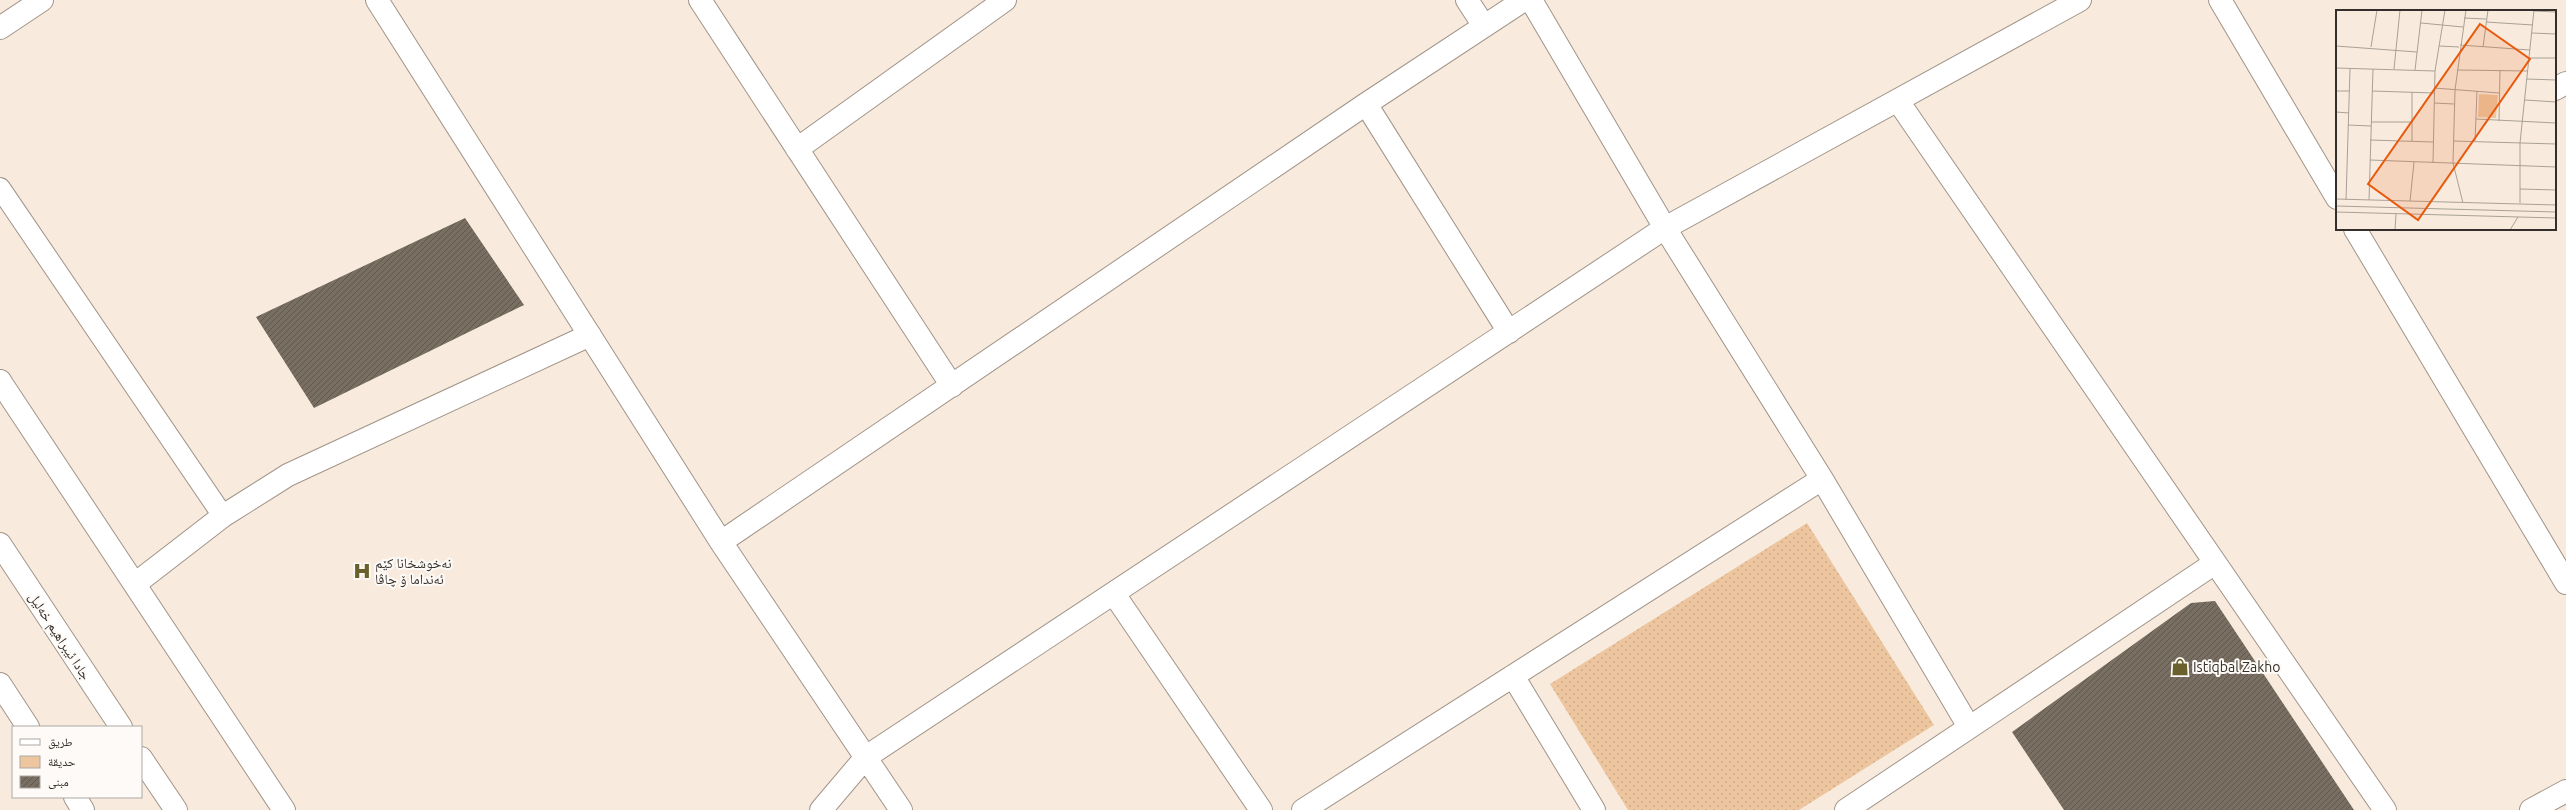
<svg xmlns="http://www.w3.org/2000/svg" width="2566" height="810" font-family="Ubuntu,'Noto Naskh Arabic',sans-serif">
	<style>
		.green { fill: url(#green-dots) }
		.building { fill: url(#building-hatch) }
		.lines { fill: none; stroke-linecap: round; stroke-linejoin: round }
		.service-casing { stroke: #a19488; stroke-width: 22 }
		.minor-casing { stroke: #a19488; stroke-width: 24 }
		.secondary-casing { stroke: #a19488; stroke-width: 24 }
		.primary-casing { stroke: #a19488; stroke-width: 24 }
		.trunk-casing { stroke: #a19488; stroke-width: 24 }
		.service { stroke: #fff; stroke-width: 20 }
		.minor { stroke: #fff; stroke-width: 22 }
		.secondary { stroke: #fff; stroke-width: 22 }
		.primary { stroke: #fff; stroke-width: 22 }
		.trunk { stroke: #fff; stroke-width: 22 }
		.labels { text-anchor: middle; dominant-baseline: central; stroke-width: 4; stroke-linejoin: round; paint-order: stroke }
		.poi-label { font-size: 14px; fill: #342f2a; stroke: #fdfaf7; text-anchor: start }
		.street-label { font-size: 14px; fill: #342f2a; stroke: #fdfaf7 }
		.inset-road { fill: none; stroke: #aaa096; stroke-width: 1 }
		.view { fill: #e8590c; fill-opacity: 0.15; stroke: #e8590c; stroke-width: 2 }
		.inset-edge { fill: none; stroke: #342f2a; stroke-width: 2 }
	</style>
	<defs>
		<pattern id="green-dots" width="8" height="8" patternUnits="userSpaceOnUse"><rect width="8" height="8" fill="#edc69f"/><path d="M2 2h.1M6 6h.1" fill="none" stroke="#ccaa89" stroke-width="1.8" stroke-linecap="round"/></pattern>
		<pattern id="building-hatch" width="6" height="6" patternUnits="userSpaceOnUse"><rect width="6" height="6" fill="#796e62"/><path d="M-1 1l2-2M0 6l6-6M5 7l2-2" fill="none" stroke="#5f564d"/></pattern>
	</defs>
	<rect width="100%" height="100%" fill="#f8ebde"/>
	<path class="green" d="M1807,523L1934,725L1799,810H1628L1550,684Z"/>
	<path class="building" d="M465,218L524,305L314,408L256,317Z
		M2215,601L2354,810H2064L2012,732L2191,603Z"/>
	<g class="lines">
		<g class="service-casing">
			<path id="service" d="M0,188L223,516"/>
		</g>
		<g class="minor-casing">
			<path id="minor" d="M377,0L721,542L901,810
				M700,0L952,386
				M1467,0L1484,26
				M1531,0L1665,228L1822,479L1969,727
				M2220,0L2337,198
				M0,28L42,0
				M2555,89L2566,83
				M1898,101L2385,810
				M1366,104L1509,332
				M797,149L1005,0
				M2355,229L2566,583
				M721,542L1366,104L1524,0
				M135,584L223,516L288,475L590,335
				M1114,594L1261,810
				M1513,676L1594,810
				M821,810L866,757L1665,228L2080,0
				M1303,810L1822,479
				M1846,810L2215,563"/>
		</g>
		<g class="secondary-casing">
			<path id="secondary" d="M0,381L284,810"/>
		</g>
		<g class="primary-casing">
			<path id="primary" d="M2531,810L2566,791"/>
		</g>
		<g class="trunk-casing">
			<path id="trunk" d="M0,382V381
				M0,544L121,727
				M0,684L28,727
				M141,758L176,810
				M75,797L83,810"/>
		</g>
		<use href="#service" class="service"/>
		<use href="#minor" class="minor"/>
		<use href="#secondary" class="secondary"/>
		<use href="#primary" class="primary"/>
		<use href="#trunk" class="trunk"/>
	</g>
	<defs>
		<g id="hospital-bare" transform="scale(1.38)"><path d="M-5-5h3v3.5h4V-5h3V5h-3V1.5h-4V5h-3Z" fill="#6a602c" stroke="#fdfaf7" stroke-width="2.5" paint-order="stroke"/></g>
		<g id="shop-bare" transform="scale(1.38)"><path d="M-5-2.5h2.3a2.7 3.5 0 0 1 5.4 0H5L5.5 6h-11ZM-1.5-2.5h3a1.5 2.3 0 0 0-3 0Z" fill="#6a602c" stroke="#fdfaf7" stroke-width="2.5" paint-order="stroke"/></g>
	</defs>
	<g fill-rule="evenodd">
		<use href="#hospital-bare" x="362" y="571"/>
		<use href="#shop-bare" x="2180" y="667"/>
	</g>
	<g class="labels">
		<g class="poi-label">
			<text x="375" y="563">نەخوشخانا کێم<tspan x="375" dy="16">ئەنداما ۆ چاڤا</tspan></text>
			<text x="2193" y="667">Istiqbal Zakho</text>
		</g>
		<g class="street-label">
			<text transform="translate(60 636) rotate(57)">جادا ئیبراهیم خەلیل</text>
		</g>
	</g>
	<g transform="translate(2336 10)">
		<rect width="220" height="220" fill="#f8ebde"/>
		<path d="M143,84L162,85L160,108L142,107Z" fill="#edc69f"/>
		<path class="inset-road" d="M198,1L220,2M128,8L150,9M150,12L197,15M85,13L127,17M196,23L220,24M124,35L194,40M0,36L81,42M103,36L123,37M35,37L41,0M147,37L152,0M193,48H220M0,58L99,61M58,59L64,0M79,60L86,0M121,60L192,61M191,69L220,70M98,78L163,83M0,81H14M36,81L98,83M76,82V131M189,90L220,92M98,93L118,94M0,102L13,103M140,109L220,113M163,111L164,60M35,112H76M12,115L35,116M34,130L97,132M117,131L220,134M139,131L141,81M34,150L220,157M97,153L99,61L109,0M184,179L220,180M0,189L220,195M10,190L14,59M33,190L37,59M74,191L78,152M127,193L117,153L119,80L130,0M184,193V133L198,0M0,196L220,202M0,202L220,208M59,220L60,204M174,220L182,207"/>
		<path class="view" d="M144,14L194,49L82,210L32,174Z"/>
		<rect width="220" height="220" class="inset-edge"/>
	</g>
	<rect x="12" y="726" width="130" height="72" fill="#fdfaf7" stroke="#ada9a5"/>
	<rect x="20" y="739" width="20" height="6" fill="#ffffff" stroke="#ada9a5"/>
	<text x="48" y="746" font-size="12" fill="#342f2a">طريق</text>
	<rect x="20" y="756" width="20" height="12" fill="#edc69f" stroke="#ada9a5"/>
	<text x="48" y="766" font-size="12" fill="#342f2a">حديقة</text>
	<rect x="20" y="776" width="20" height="12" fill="url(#building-hatch)" stroke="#ada9a5"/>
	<text x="48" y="786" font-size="12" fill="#342f2a">مبنى</text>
</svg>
